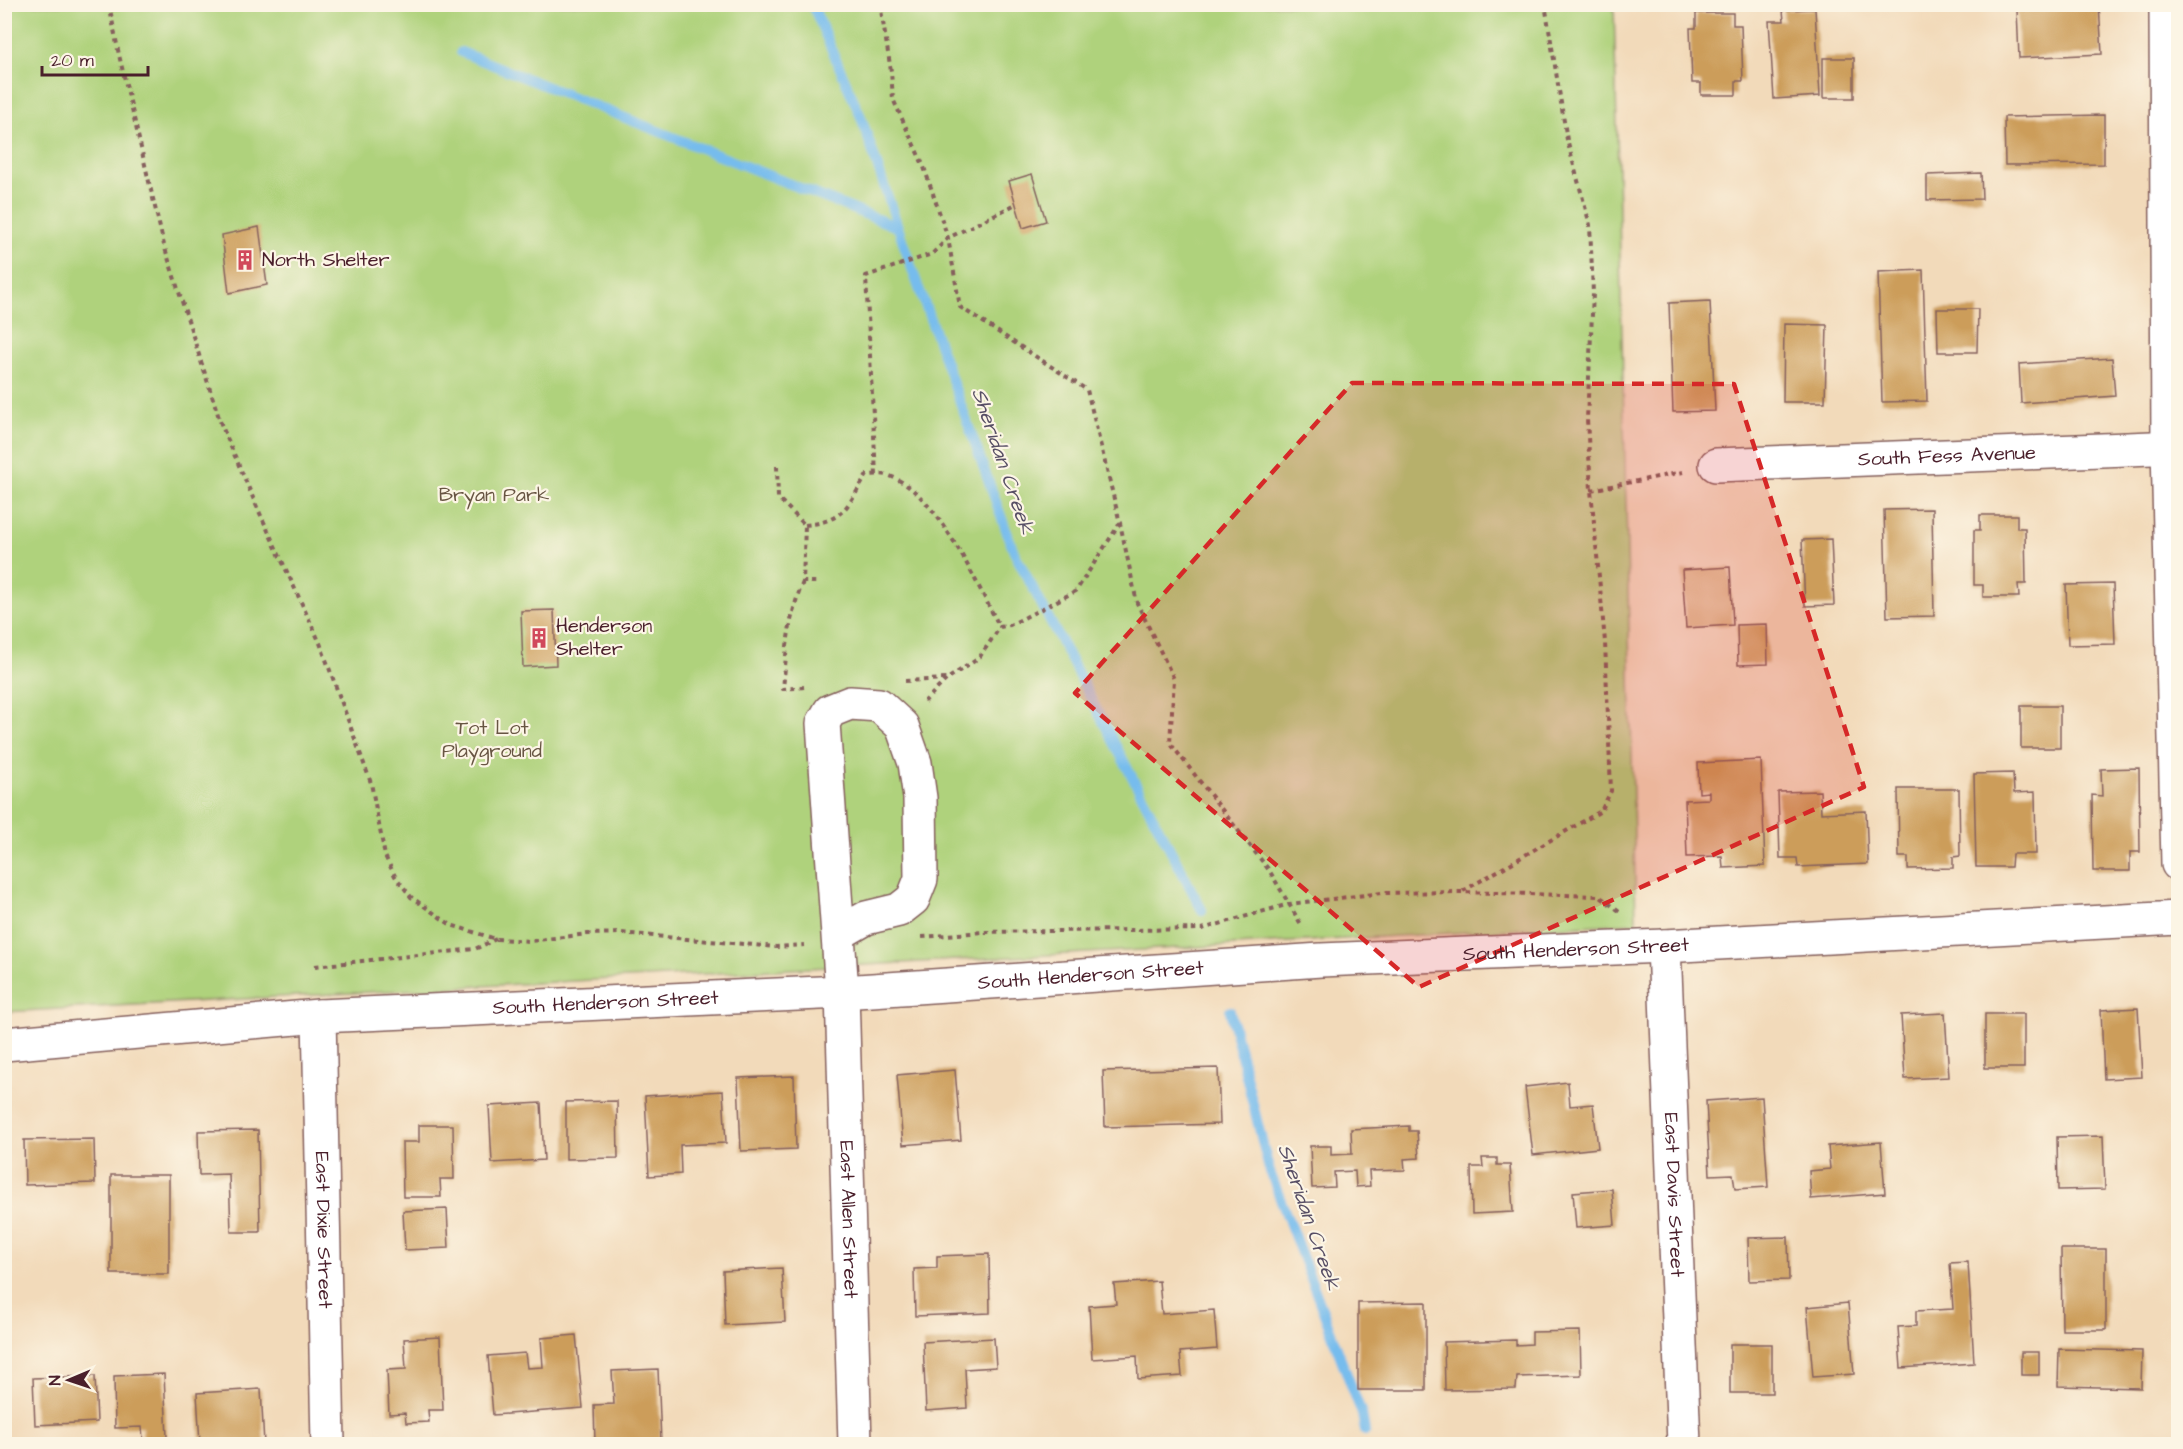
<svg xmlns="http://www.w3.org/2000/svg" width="2183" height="1449" font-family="'Architects Daughter',sans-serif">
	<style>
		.green { fill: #afd27b; stroke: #7c7853; stroke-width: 1.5 }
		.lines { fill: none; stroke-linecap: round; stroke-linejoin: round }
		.stream { stroke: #76bced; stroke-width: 10 }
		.building { fill: #cc9d5a }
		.minor-casing { stroke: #85605d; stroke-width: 36 }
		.path { stroke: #85605d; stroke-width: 4; stroke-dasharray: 4.5 4.5; stroke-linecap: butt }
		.minor { stroke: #fff; stroke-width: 33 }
		.marked { fill: #d62828; fill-opacity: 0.2; stroke: #d62828; stroke-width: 4.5; stroke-dasharray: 12 8; stroke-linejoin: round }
		.labels { text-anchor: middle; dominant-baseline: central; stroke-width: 4.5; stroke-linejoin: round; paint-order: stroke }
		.poi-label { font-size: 20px; fill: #4a1f2b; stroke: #fcf5e5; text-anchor: start }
		.street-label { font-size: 20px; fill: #4a1f2b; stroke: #fcf5e5 }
		.park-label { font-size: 20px; fill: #685543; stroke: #fcf5e5 }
		.water-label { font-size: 21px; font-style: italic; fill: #574e65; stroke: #fcf5e5 }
	</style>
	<rect width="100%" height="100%" fill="#fcf5e5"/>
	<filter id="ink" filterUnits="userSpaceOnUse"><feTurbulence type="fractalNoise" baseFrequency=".0167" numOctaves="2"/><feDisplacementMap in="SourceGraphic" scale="12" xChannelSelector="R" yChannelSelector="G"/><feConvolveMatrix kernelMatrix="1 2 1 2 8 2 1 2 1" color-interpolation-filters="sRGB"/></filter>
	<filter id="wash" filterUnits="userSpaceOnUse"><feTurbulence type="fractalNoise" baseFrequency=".008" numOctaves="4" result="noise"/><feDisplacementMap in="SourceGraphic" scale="24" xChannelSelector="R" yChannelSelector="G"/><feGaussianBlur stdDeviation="1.35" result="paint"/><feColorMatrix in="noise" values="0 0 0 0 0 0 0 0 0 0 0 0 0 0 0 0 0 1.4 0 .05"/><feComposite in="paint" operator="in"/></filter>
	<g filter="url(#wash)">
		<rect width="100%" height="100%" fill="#f2daba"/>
		<path class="green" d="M5,5H1614L1636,923L5,1012Z"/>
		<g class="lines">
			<path class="stream" d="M812,4L861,117L911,266L1014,552L1202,910
				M461,52L897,227
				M1230,1011L1269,1169L1362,1414L1365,1431"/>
		</g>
		<g id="blocks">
			<path class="building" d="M2099,5L2102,54L2019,58L2017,10Z
				M1815,9L1820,96L1774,99L1769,21H1784L1783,10Z
				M1696,13H1733V25H1741L1743,81H1736V95H1701V83H1692L1690,28H1696Z
				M1823,58H1854V98H1823Z
				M2104,115V164L2005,165L2004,117Z
				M1981,173L1982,199L1927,200V175Z
				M1032,174L1046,221L1023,228L1009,181Z
				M259,227L267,285L229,293L222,235Z
				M1923,270L1927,401L1882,402L1878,272Z
				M1710,301L1715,411L1673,412L1669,303Z
				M1937,309H1978L1977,352H1938Z
				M1784,324L1827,325L1825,402H1783Z
				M2112,358L2115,396L2021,403L2019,364Z
				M1932,509L1934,616L1887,617L1884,510Z
				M1980,515H2017V528H2025L2026,584H2018L2019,597H1983V585H1974V530H1980Z
				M1831,539L1834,605L1805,606L1802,540Z
				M1730,567L1733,625L1686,628L1682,570Z
				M2113,584L2115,644L2068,645L2066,585Z
				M554,610L556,665L523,667L521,611Z
				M1767,624L1768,664L1738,665L1737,625Z
				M2021,706H2060V748H2021Z
				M1761,760L1765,866L1723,868L1722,856L1687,857L1685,800L1709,799V792L1699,793L1698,763Z
				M2139,768L2140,852H2130V871H2093L2092,795L2102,796L2101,769Z
				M2013,773L2014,793L2035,792L2036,854H2012L2011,867H1976L1974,774Z
				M1898,789H1959L1960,856L1953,857V868L1908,869V857H1899Z
				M1820,791L1821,813L1866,811L1868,864L1798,867L1797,858H1780L1778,792Z
				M2138,1008L2142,1077L2104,1079L2101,1010Z
				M1945,1013L1949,1077L1905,1079L1901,1015Z
				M1985,1014H2024V1068H1985Z
				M1218,1068L1220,1124L1105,1127L1103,1071Z
				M955,1070L961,1140L903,1145L897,1075Z
				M794,1076L796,1149L741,1151L738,1078Z
				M1568,1082L1570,1106L1593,1104L1598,1148L1533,1155L1525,1087Z
				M723,1091L726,1143L680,1145L681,1174L649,1176L645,1096Z
				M1762,1097L1768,1187L1735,1189L1733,1174L1710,1175L1706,1101Z
				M617,1101L618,1158L566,1159V1102Z
				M541,1103L544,1160L492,1163L489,1106Z
				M419,1125H453L454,1179H440L441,1197H403L402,1142H419Z
				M1409,1126V1131H1417L1419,1158L1404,1159L1405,1170L1369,1171L1370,1186L1356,1187L1355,1171L1334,1172L1335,1187L1312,1188L1310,1146H1331V1155L1352,1154L1351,1129Z
				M258,1130L260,1232H231L229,1174L199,1175L198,1131Z
				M2103,1136L2105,1189L2058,1190L2057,1137Z
				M94,1139L95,1183L25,1185L24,1140Z
				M1881,1142L1885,1193L1811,1199L1809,1171L1830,1169L1828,1146Z
				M1482,1158H1497V1165H1510L1513,1212L1472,1214L1471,1167H1483Z
				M111,1175H169V1274H111Z
				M1612,1189L1615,1225L1576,1228L1573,1192Z
				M447,1209L449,1248L405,1250L403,1211Z
				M1788,1237L1789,1280L1749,1281L1748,1238Z
				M2061,1249H2106V1330H2062Z
				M989,1254L990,1313L915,1316L914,1269L937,1268V1256Z
				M1968,1262L1974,1363L1901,1368L1898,1327L1916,1326V1311L1953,1309L1950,1263Z
				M782,1268L785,1322L725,1325L723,1271Z
				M1159,1281L1162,1314L1214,1310L1217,1349L1180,1352L1182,1376L1138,1379L1137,1356L1092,1359L1089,1306L1116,1304L1114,1284Z
				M1426,1302V1390H1358V1303Z
				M1848,1303L1854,1374L1813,1377L1807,1307Z
				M1580,1331L1581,1375L1517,1377L1516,1389L1445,1390L1444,1342L1516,1340V1345L1532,1344V1332Z
				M576,1335L583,1408L493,1415L488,1356L525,1353L527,1368L543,1367L541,1338Z
				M440,1337L443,1410H428L429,1422L406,1423L405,1413L389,1414L387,1370L406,1369L404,1339Z
				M994,1338L996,1367L965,1369L967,1408L926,1411L923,1342Z
				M1730,1344H1772V1393H1730Z
				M2059,1349L2142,1351L2141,1388L2058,1386Z
				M2021,1352H2039V1375H2021Z
				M658,1369L661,1442L595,1444L594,1405L614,1404L612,1371Z
				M164,1374L167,1438L143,1439L142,1427L115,1428L114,1376Z
				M95,1376L97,1422L35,1425L33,1378Z
				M261,1389L264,1444H200L197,1393Z"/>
		</g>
	</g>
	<g filter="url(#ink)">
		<use href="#blocks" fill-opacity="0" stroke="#85605d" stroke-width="1.5"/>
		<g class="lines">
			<g class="minor-casing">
				<g id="minor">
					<path d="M2166,4L2168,447L2178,864"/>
					<path id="s1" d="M1716,465L2178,447"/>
					<path id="s2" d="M838,934L866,918L899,910L913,899L921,879L920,798L915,763L902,726L879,705L850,703L830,711L823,723C829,813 836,902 842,992L855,1444"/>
					<path id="s3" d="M1664,946L1684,1444"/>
					<path id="s4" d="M319,1016L328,1444"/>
					<path id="s5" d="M4,1044L319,1016L842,992L1321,960L1664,946L2178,918"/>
				</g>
			</g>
			<path class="path" d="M109,4L119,55L164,245L221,424L257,507L320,643L371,783L385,856L395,876L411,897L451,925L496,939L530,941L588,934L621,933L776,947L804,945
				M880,4L891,71L893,99L924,167L948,238L960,307L1087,390L1120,523L1137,603L1174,679L1170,743L1269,870L1302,926
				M777,466L778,498L805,525L803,582H816
				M876,475L866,276L932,254L948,238L1016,204
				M1591,490L1683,472
				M805,525C845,521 847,506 867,475C874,475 883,473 890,476C939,495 975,582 1000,627
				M803,582C787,621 787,648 783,689L805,687
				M905,681L947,679L979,658L1000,627L1010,625L1076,591L1120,523
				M924,702L946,680
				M1463,891L1601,811L1611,791L1605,642L1591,490L1587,419L1593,293L1590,225L1567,140L1545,4
				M922,937L983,932L1202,929L1289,904L1382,893L1460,892L1599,896L1622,913
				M315,966L475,949L496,939"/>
			<use href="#minor" class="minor"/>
		</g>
	</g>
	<path class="marked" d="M1352,383L1734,384L1864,787L1419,987L1075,693Z"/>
	<defs>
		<g id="building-bare" transform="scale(1.62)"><path d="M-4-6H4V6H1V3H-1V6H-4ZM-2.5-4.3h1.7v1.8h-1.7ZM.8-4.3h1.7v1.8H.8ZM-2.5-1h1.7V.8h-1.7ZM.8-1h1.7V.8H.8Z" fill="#d1495b" stroke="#fcf5e5" stroke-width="2.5" paint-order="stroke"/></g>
	</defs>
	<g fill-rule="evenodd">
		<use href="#building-bare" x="245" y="260"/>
		<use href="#building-bare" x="539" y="638"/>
	</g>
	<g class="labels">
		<g class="poi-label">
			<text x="262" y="260">North Shelter</text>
			<text x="556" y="626">Henderson<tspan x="556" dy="23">Shelter</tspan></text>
		</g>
		<g class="street-label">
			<text stroke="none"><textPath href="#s1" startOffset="231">South Fess Avenue</textPath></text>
			<text stroke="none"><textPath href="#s5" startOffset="1575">South Henderson Street</textPath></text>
			<text stroke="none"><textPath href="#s5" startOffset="1089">South Henderson Street</textPath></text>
			<text stroke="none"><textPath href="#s5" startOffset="603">South Henderson Street</textPath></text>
			<text stroke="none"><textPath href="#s3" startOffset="249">East Davis Street</textPath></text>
			<text stroke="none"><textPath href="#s2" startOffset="854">East Allen Street</textPath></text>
			<text stroke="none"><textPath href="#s4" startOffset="214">East Dixie Street</textPath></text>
		</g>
		<g class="park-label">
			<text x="494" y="495">Bryan Park</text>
			<text x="492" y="728">Tot Lot<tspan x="492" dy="23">Playground</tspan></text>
		</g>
		<g class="water-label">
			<text transform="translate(1003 461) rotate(71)">Sheridan Creek</text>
			<text transform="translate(1309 1217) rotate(71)">Sheridan Creek</text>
		</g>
	</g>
	<rect width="2183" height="1449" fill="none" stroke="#fcf5e5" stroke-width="24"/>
	<g transform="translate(69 1380) rotate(268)" stroke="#fcf5e5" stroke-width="4.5" paint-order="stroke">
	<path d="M0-4.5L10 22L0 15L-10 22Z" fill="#4a1f2b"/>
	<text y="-9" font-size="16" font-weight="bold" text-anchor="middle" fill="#4a1f2b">N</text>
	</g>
	<path d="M42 66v9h106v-9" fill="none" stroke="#4a1f2b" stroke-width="3"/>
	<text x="51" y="66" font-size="18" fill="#4a1f2b" stroke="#fcf5e5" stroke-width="4.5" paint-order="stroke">20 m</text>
</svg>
